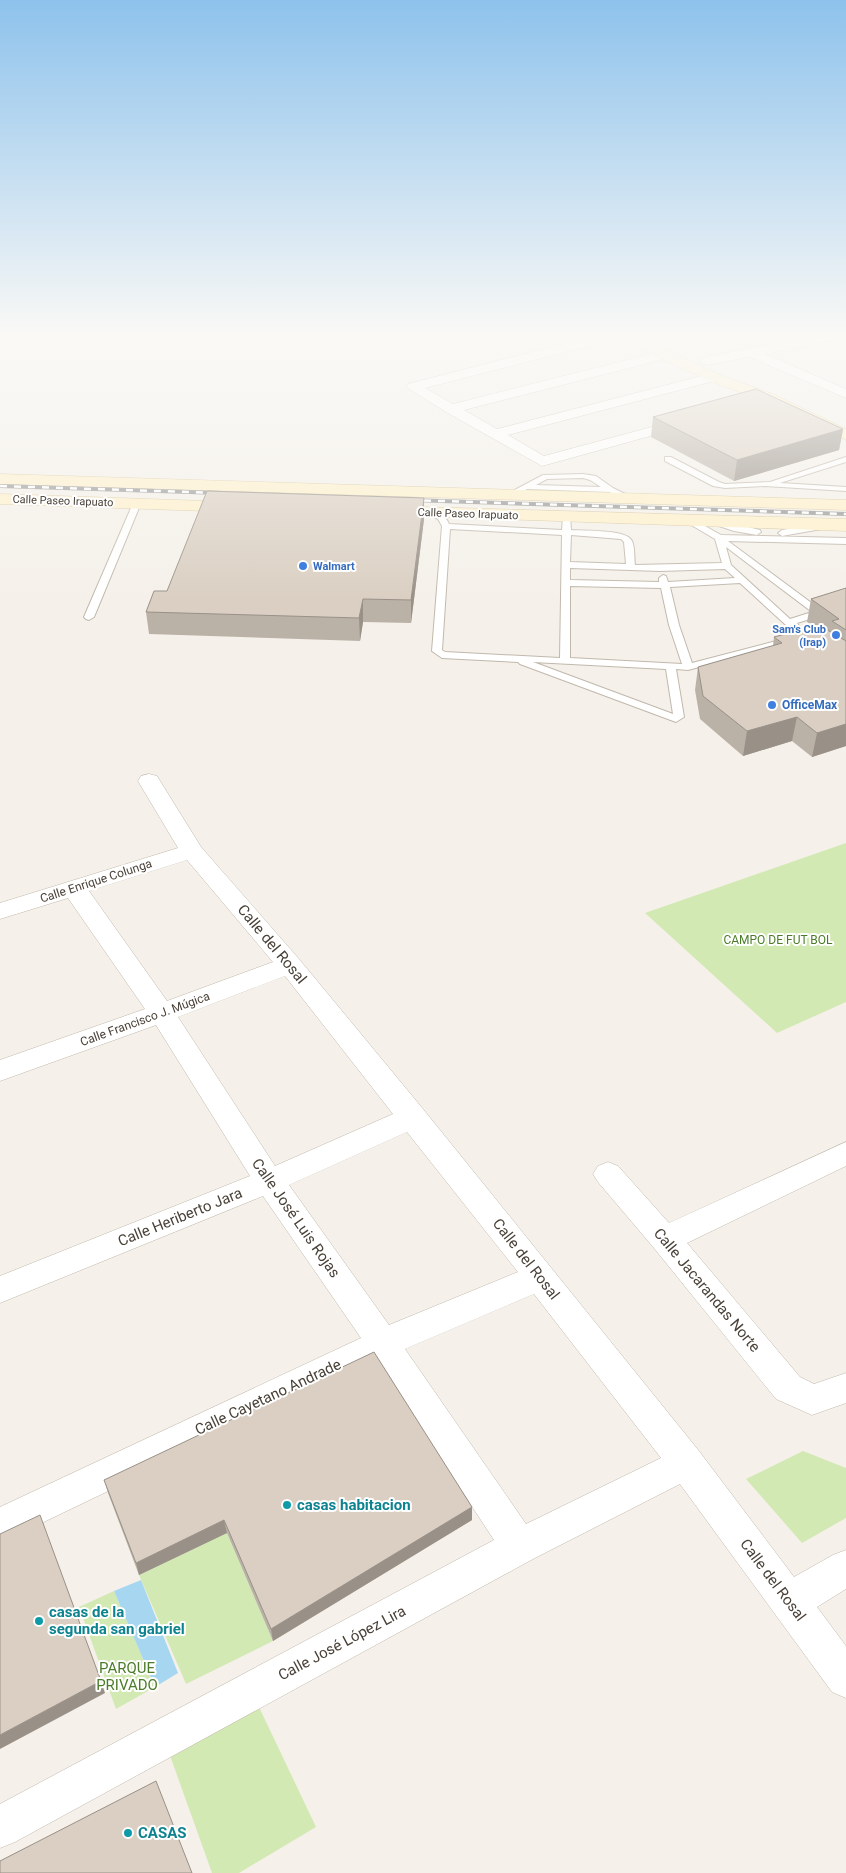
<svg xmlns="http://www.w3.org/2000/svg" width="846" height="1873" font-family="Roboto,sans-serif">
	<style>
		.green { fill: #d3e9b3 }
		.water { fill: #a7d6f1 }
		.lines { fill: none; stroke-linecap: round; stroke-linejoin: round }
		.service-casing { stroke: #c1b8ac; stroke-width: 2 }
		.minor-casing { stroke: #c1b8ac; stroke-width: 1 }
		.secondary-casing { stroke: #d5c39a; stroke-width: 1 }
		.service { fill: #fff; fill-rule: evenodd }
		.minor { fill: #fff; fill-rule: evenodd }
		.secondary { fill: #fef0ca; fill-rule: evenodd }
		.rail-casing { stroke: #989898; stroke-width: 4 }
		.rail { stroke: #fff; stroke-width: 2.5; stroke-dasharray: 7; stroke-linecap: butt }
		.wall { fill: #bbb2a7 }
		.shaded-wall { fill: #999188 }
		.building { fill: #dacfc2; stroke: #999188 }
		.shop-dot { fill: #3f7fe0; stroke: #fff; stroke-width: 2 }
		.culture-dot { fill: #0f9aa8; stroke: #fff; stroke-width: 2 }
		.labels { text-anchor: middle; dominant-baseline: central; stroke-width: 4; stroke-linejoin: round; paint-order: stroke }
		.far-street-label { font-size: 11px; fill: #494138; stroke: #fff }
		.far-shop-label { font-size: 11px; font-weight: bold; fill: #366cbe; stroke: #fff; text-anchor: start }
		.shop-label { font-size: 12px; font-weight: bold; fill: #366cbe; stroke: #fff; text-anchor: start }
		.street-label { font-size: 12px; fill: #494138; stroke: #fff }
		.park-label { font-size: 12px; fill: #4c7c2a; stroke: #fff }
		.near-street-label { font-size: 15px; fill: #494138; stroke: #fff }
		.near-culture-label { font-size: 15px; font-weight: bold; fill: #0d838f; stroke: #fff; text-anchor: start }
		.near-park-label { font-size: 15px; fill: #4c7c2a; stroke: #fff }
	</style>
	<rect width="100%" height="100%" fill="#f5f1ea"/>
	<path class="green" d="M846,843V1002L777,1033L645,913Z
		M803,1451L846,1468V1518L802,1543L746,1479Z
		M227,1533L273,1641L186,1684L139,1575Z
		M114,1591L155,1687L116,1709L79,1607Z
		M259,1707L316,1827L239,1873H212L168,1750Z"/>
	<path class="water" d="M141,1580L178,1673L155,1687L114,1591Z"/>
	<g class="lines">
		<g class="service-casing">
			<path id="service" d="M665,457H671L719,482L725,484L770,482L846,457V462L780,483L846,487V491L765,486L725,488L713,486L665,461Z
				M583,474L596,476L613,488L633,498L629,500L609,492L527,489L512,497L505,495L543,475ZM583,478L590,480L601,487L536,485L547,479Z
				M134,501L141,503L94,617L89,620L86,619L84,617Z
				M430,511C439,510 446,516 449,524L562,530L563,517L570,515L571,530C583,531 627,529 632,541C635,547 634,558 635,565L722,563L715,539L686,522L685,520L689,517L721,535L846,538V544L728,541L821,610L846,602V608L797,623L801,629L796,632L792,640L786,644L688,670L676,669L684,717L676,722L520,664L518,662L442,658L432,651L442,526L438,519L430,515ZM450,529L562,535L560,658L445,652L442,650ZM571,535L621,539L624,542L626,564L570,562ZM726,547L812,612L790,619L731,565ZM570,568L660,571L725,569L735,578L668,582L666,576L663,575L659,578V582L570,580ZM740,583L787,626L785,636L780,640L692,663L679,625L670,587ZM570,586L661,588L669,625L682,664L570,658ZM533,662L666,669L673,714Z
				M716,519L760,530L761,532L757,535L734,531L713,524V520Z
				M824,523L828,526L827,528L782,536L778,533L782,530Z"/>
		</g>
		<g class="minor-casing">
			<path id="minor" d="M591,337H613L612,340L425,388L453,404L663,351L670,355L668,358L464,410L497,429L713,373L720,377L718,380L508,435L544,456L685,418L690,419L692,422L690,425L542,466L446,412L406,387L408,384Z
				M808,337H835L829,341L765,354L846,389V398L749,357L707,365L700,361L707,357Z
				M149,774L157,776L201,847L299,959L423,1109L699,1451L794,1577L833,1555L846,1550V1589L817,1607L846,1646V1698L832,1692L680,1484L533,1559L15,1842L0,1848V1804L494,1540L377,1362L0,1543V1507L361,1338L263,1196L0,1303V1276L250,1176L156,1025L0,1081V1060L145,1009L68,898L0,919V903L178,848L138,781L141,776ZM187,860L273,962L167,1001L89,891ZM285,976L393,1114L275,1166L178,1017ZM407,1132L518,1272L389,1325L289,1185ZM534,1294L661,1458L526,1524L405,1349Z
				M846,1142V1166L687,1243L800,1377L814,1384L846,1373V1403L812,1415L776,1399L654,1248L598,1182L593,1174L598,1166L608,1162L618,1166L669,1223Z"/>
		</g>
		<g class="secondary-casing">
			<path id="secondary" d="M618,337H637L718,374L775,395L846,429V440L763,401L708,380L620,340Z
				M0,474L846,500V510L0,484Z
				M0,494L237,502L243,503L246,507L243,511L237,512L0,504Z
				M388,506L846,519V531L382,515L379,511L382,507Z"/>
		</g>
		<use href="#service" class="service"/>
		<use href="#minor" class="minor"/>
		<use href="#secondary" class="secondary"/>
		<g class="rail-casing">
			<path id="rail" d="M0,486L220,493
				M410,500L846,514"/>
		</g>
		<use href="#rail" class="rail"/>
	</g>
	<path class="wall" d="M653,417L843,429L839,450L734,481L651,437Z
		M424,519L411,623L363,622L360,641L149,634L146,612L167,591Z
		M846,588V746L812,757L792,741L743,756L700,719L695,690L698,667L773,646L774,637L813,626L807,622L811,599Z
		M104,1480L472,1507V1520L273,1641L227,1533L139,1575L108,1493Z"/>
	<path class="shaded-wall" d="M843,429L839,450L734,481L737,460Z
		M424,498V519L411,623V600Z
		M363,599V622L360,641L359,618Z
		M797,717L792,741L743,756L747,731Z
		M846,724V746L812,757L817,733Z
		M472,1507V1520L273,1641L271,1629Z
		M224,1520L227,1533L139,1575L136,1563Z
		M101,1681L105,1693L0,1749V1735Z"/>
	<path class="building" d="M756,389L843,429L737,460L653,417Z
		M207,491L424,498L411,600L363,599L359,618L146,612L154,591H167Z
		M846,588V630L832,621L839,619L811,599Z
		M819,625L846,641V724L817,733L797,717L747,731L703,696L698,667L782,643L774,637Z
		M374,1352L472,1507L271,1629L224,1520L136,1563L104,1480Z
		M40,1515L101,1681L0,1735V1534Z
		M156,1781L192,1873H0V1861Z"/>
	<linearGradient id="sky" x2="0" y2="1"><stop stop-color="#8ec2ec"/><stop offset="0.56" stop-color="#faf9f6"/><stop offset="1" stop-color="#faf9f6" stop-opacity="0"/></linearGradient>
	<rect width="846" height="599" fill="url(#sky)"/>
	<g class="shop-dot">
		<circle cx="303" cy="566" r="5"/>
		<circle cx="836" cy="635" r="5"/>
		<circle cx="772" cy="705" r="5"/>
	</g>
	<g class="culture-dot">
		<circle cx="287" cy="1505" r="5"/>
		<circle cx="39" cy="1621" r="5"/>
		<circle cx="128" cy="1833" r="5"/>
	</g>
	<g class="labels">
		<g class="far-street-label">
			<text transform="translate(63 501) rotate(2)">Calle Paseo Irapuato</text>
			<text transform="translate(468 514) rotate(2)">Calle Paseo Irapuato</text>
		</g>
		<g class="far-shop-label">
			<text x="313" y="566">Walmart</text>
			<text x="826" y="629" text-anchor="end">Sam's Club<tspan x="826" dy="13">(Irap)</tspan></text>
		</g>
		<g class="shop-label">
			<text x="782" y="705">OfficeMax</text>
		</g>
		<g class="street-label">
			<text transform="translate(96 881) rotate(-18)">Calle Enrique Colunga</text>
			<text transform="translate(145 1019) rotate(-20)">Calle Francisco J. Múgica</text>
		</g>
		<g class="park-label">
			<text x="778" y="940">CAMPO DE FUT BOL</text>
		</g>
		<g class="near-street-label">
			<text transform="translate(272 944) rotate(50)">Calle del Rosal</text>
			<text transform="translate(180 1217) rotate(-22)">Calle Heriberto Jara</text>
			<text transform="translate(296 1218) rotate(55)">Calle José Luis Rojas</text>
			<text transform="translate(526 1259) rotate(52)">Calle del Rosal</text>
			<text transform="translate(707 1290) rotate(50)">Calle Jacarandas Norte</text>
			<text transform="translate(268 1397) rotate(-25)">Calle Cayetano Andrade</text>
			<text transform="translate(773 1580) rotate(53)">Calle del Rosal</text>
			<text transform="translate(342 1643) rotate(-28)">Calle José López Lira</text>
		</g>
		<g class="near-culture-label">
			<text x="297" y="1505">casas habitacion</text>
			<text x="49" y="1612">casas de la<tspan x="49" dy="17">segunda san gabriel</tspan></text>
			<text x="138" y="1833">CASAS</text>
		</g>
		<g class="near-park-label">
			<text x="127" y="1668">PARQUE<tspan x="127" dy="17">PRIVADO</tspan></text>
		</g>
	</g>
</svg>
